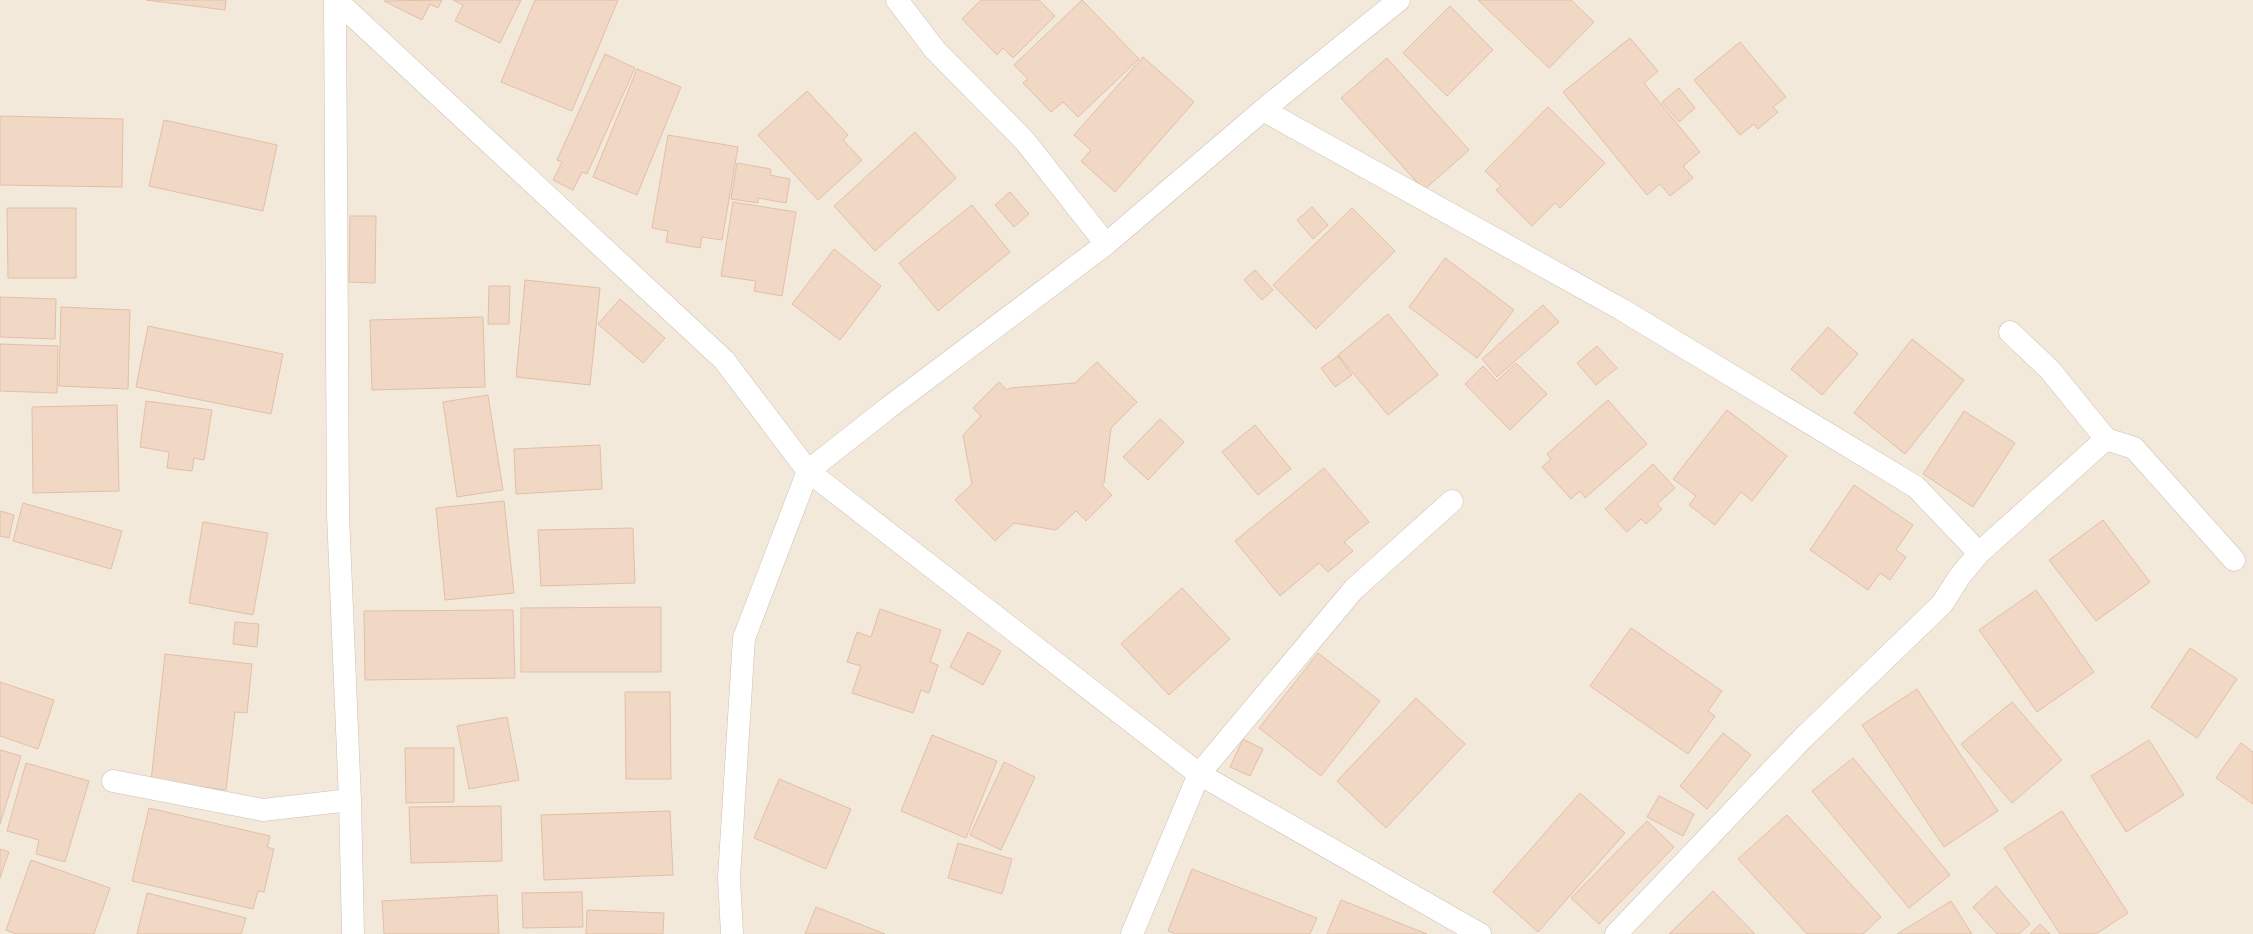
<svg xmlns="http://www.w3.org/2000/svg" width="2253" height="934" font-family="'Space Grotesk',sans-serif">
	<style>
		.residential { fill: #f3e9db }
		.building { fill: #f0d8c5; stroke: #e2bfa6 }
		.lines { fill: none; stroke-linecap: round; stroke-linejoin: round }
		.street-casing { stroke: #cebfb1; stroke-width: 23 }
		.street { stroke: #fff; stroke-width: 22 }
	</style>
	<rect width="100%" height="100%" fill="#fcf6ec"/>
	<path class="residential" d="M0,0H2253V934H0Z"/>
	<path class="building" d="M146,0H226L225,10Z
		M442,0L438,8L430,4L422,20L384,1Z
		M453,0H521L500,43L455,21L463,5Z
		M535,0H618L572,111L501,82Z
		M981,0H1039L1055,16L1013,58L1003,48L997,55L962,19Z
		M1082,0L1139,59L1078,117L1063,102L1051,112L1023,83L1028,79L1014,65Z
		M1478,0H1571L1594,22L1549,68Z
		M1450,6L1493,50L1447,96L1403,53Z
		M1630,38L1658,71L1644,83L1700,152L1683,166L1693,178L1670,196L1660,184L1647,195L1563,92Z
		M1740,42L1786,97L1773,107L1778,112L1758,129L1754,124L1740,135L1694,80Z
		M605,54L635,68L587,174L582,172L573,190L553,180L562,162L557,160Z
		M1143,57L1194,102L1115,192L1081,161L1091,150L1074,135Z
		M1387,58L1469,150L1424,190L1341,98Z
		M637,69L681,87L637,195L593,177Z
		M1679,88L1695,108L1679,122L1662,102Z
		M807,91L848,135L843,140L862,160L818,200L758,135Z
		M1548,107L1605,163L1560,208L1555,203L1532,226L1496,190L1501,186L1485,171Z
		M0,116L123,119L122,187L0,185Z
		M164,120L277,145L263,211L149,186Z
		M915,132L956,178L875,251L834,206Z
		M668,135L738,147L722,240L702,237L700,248L666,242L668,231L652,228Z
		M737,163L771,169L770,175L790,179L786,203L758,198V203L731,199Z
		M1010,192L1029,214L1014,227L995,205Z
		M733,202L796,212L782,296L754,291L756,281L721,276Z
		M972,205L1010,252L938,311L899,263Z
		M1312,207L1328,225L1313,239L1297,220Z
		M7,208H76V278H8Z
		M1352,208L1395,251L1316,329L1273,285Z
		M350,216H376L375,283L349,282Z
		M834,249L881,286L840,340L792,304Z
		M1445,258L1514,310L1477,358L1409,307Z
		M1255,270L1273,290L1262,300L1244,280Z
		M525,280L600,288L590,385L516,377Z
		M489,286H510L509,324H488Z
		M0,297L56,299L55,339L0,337Z
		M620,299L665,338L643,363L598,324Z
		M1543,305L1559,322L1497,377L1482,359Z
		M61,307L130,310L128,389L59,386Z
		M1388,314L1438,375L1388,415L1338,355Z
		M483,317L485,387L372,390L370,320Z
		M148,326L283,354L271,414L136,387Z
		M1828,327L1858,354L1822,395L1791,369Z
		M1912,339L1964,380L1905,454L1854,413Z
		M0,344L58,346L57,393L0,391Z
		M1597,346L1617,368L1596,385L1577,363Z
		M1338,356L1352,375L1335,387L1321,368Z
		M1097,362L1137,402L1111,428L1104,483L1102,485L1112,495L1086,521L1076,511L1056,530L1014,523L995,541L955,500L972,484L963,435L981,416L973,408L999,382L1007,390L1010,388L1075,383Z
		M1516,363L1547,394L1510,430L1465,384L1483,366L1497,381Z
		M488,395L503,490L457,497L443,402Z
		M1608,400L1647,444L1585,498L1580,491L1571,499L1542,467L1551,459L1547,454Z
		M146,401L212,410L204,460L194,458L192,471L167,468L169,452L140,447Z
		M117,405L119,491L33,493L32,407Z
		M1727,410L1787,456L1752,501L1741,492L1715,525L1689,505L1696,496L1673,479Z
		M1964,411L2015,443L1973,507L1923,474Z
		M1160,419L1184,442L1148,480L1123,457Z
		M1255,425L1291,469L1258,495L1222,452Z
		M600,445L602,489L516,494L514,449Z
		M1653,464L1675,488L1657,504L1662,509L1646,524L1641,519L1627,532L1605,509Z
		M1324,468L1369,522L1344,542L1353,551L1328,572L1319,563L1280,596L1235,541Z
		M1854,485L1913,525L1896,550L1906,557L1890,580L1880,573L1868,590L1810,550Z
		M504,501L514,593L445,600L436,508Z
		M23,503L122,531L111,569L13,541Z
		M0,511L14,515L9,538L0,536Z
		M2103,520L2150,582L2096,621L2049,560Z
		M203,522L268,533L253,615L189,603Z
		M633,528L635,583L541,586L538,530Z
		M1182,588L1230,639L1169,695L1121,644Z
		M2036,590L2094,672L2037,712L1979,630Z
		M661,607V672H521V608Z
		M880,609L941,630L930,662L938,665L929,693L921,690L913,713L852,693L861,666L847,662L857,632L871,637Z
		M513,610L515,678L365,680L364,611Z
		M235,622L259,624L257,647L233,644Z
		M1631,628L1722,691L1708,711L1715,716L1688,754L1590,686Z
		M968,632L1001,651L983,685L950,667Z
		M2190,648L2237,679L2197,738L2151,707Z
		M1318,653L1380,701L1321,776L1259,728Z
		M165,654L252,664L247,713L235,712L226,790L151,781Z
		M0,682L54,700L38,749L0,736Z
		M1917,689L1998,811L1944,847L1862,725Z
		M625,692H670L671,779H626Z
		M1416,698L1465,744L1386,828L1337,781Z
		M2012,702L2062,760L2012,803L1961,744Z
		M507,717L519,780L469,789L457,726Z
		M1723,733L1751,755L1707,809L1680,786Z
		M932,735L997,761L966,838L901,811Z
		M1243,739L1263,749L1250,776L1230,767Z
		M2149,740L2184,795L2126,832L2091,776Z
		M2241,743L2253,752V804L2216,778Z
		M405,748H454V802L406,803Z
		M0,750L21,756L0,824Z
		M1853,758L1950,875L1909,908L1812,791Z
		M1004,762L1035,777L1001,850L970,835Z
		M26,763L89,781L65,862L36,854L39,840L7,831Z
		M779,779L851,809L826,869L754,838Z
		M1580,793L1625,833L1538,932L1493,892Z
		M1659,796L1694,814L1683,836L1647,817Z
		M501,806L502,861L411,863L409,807Z
		M149,808L270,836L267,847L274,849L264,892L258,891L253,909L132,881Z
		M670,811L673,875L544,880L541,815Z
		M2062,811L2128,913L2096,934H2060L2004,848Z
		M1787,815L1881,917L1863,934H1807L1738,859Z
		M1647,821L1674,847L1599,924L1571,898Z
		M958,843L1012,859L1002,894L948,878Z
		M0,849L9,852L0,878Z
		M31,860L110,888L94,934H16L6,930Z
		M1192,869L1317,918L1310,934H1176L1168,931Z
		M1996,886L2030,924L2019,934H1997L1973,907Z
		M1713,891L1755,934H1669Z
		M582,892L583,927L523,928L522,893Z
		M147,893L246,918L241,934H137Z
		M497,895L499,934H384L382,901Z
		M1341,900L1427,934H1327Z
		M1951,901L1972,934H1897Z
		M816,907L885,934H805Z
		M587,910L664,913L663,934H586Z
		M2040,924L2050,934H2030Z"/>
	<g class="lines">
		<g class="street-casing">
			<path id="street" d="M335,0L338,514L350,800L353,934
				M336,0L724,360L808,471L1199,774L1480,934
				M897,0L935,50L1024,140L1106,244
				M1263,110L1621,309L1916,487L1979,553
				M2010,332L2050,370L2106,439L2134,448L2234,560
				M113,781L263,810L350,800
				M732,934L729,878L744,638L808,471L888,408L1106,244L1263,110L1399,0
				M1132,934L1199,774L1354,589L1452,501
				M1616,934L1803,738L1942,604L1960,576L1979,553L2106,439"/>
		</g>
		<use href="#street" class="street"/>
	</g>
</svg>
